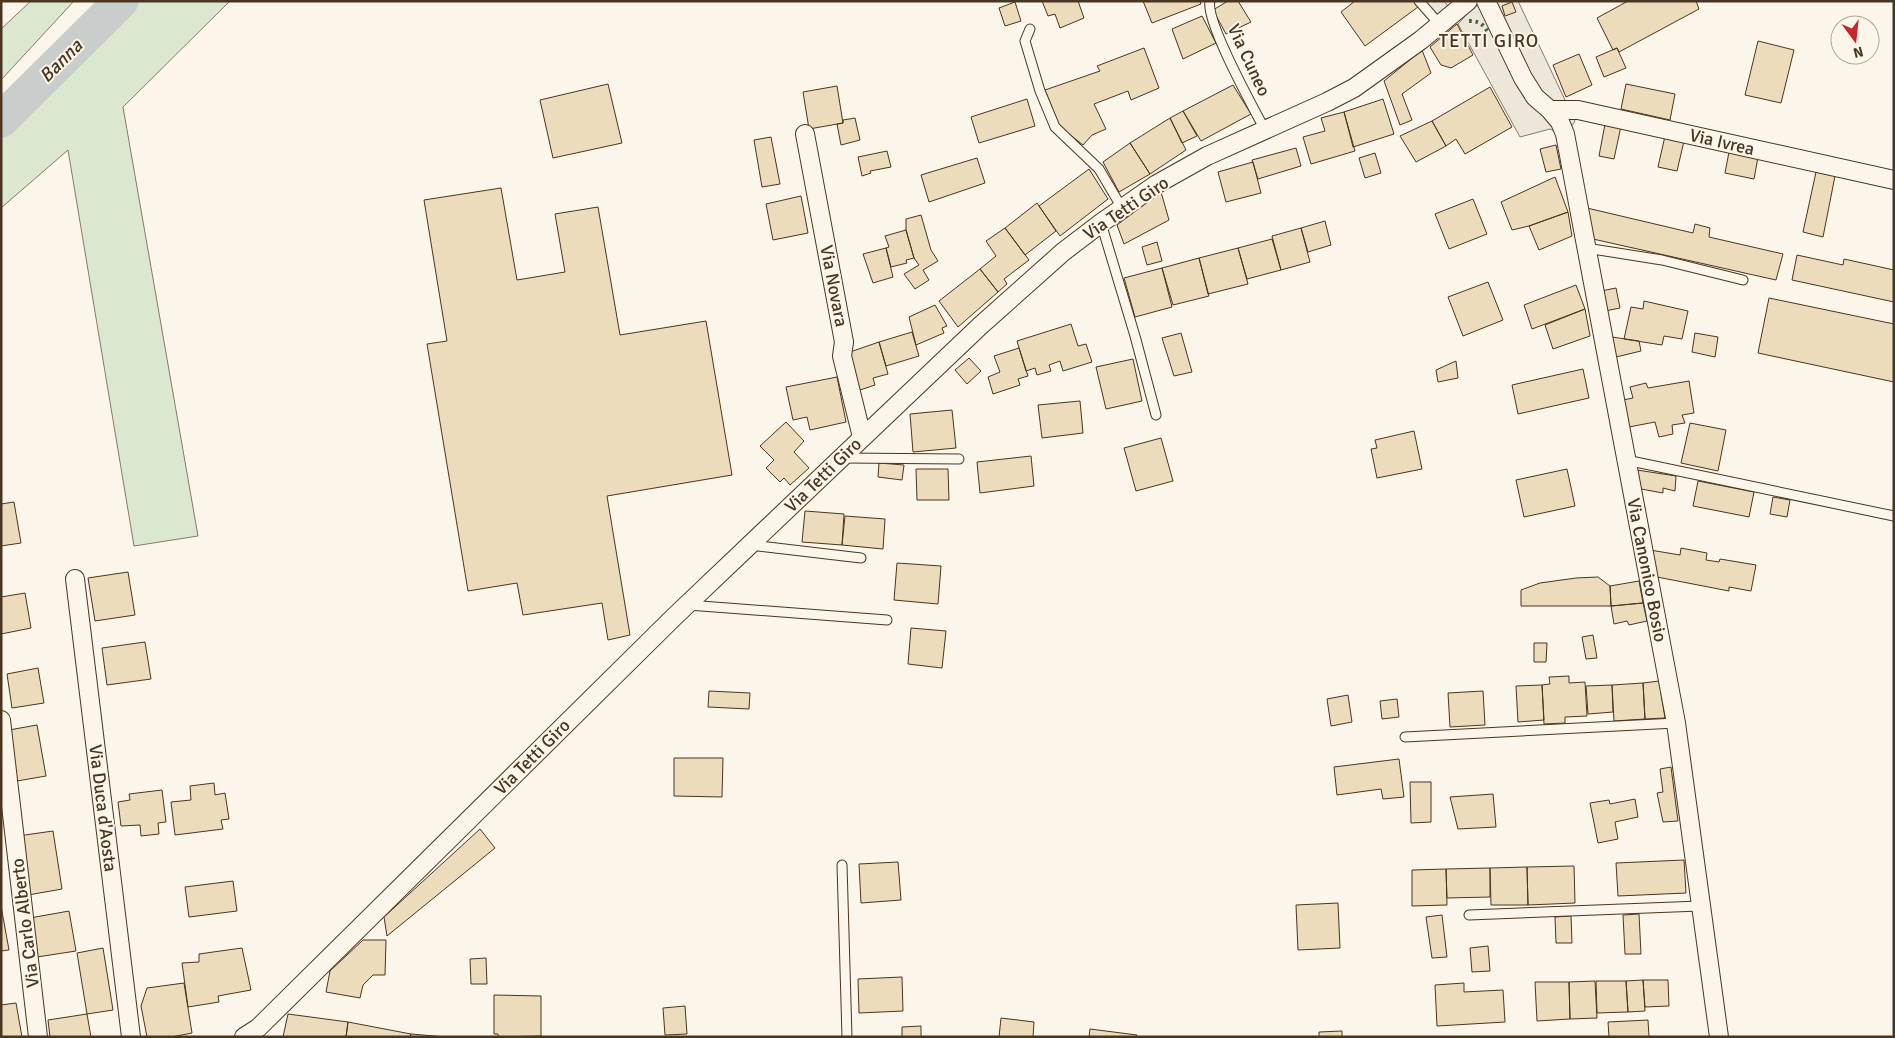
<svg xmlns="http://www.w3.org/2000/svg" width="1895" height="1038" font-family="Signika,sans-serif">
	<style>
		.green { fill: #dce7d0; stroke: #887966 }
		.parking { fill: #ede7d9; stroke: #887966 }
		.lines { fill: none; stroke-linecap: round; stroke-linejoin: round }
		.river { stroke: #c9cecd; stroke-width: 35 }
		.building { fill: #ecdcbc; stroke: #4a3520 }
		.lane-casing { stroke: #4a3520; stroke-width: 11 }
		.street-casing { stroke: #4a3520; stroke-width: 20 }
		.lane { stroke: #fbf6e9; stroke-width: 9 }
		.street { stroke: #fbf6e9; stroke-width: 18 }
		.hedge { stroke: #436837; stroke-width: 4; stroke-dasharray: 2.5 4; stroke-linecap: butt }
		.labels { text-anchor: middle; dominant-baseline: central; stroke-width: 4; stroke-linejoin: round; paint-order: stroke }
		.street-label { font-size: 18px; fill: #4a3520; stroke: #fbf6e9 }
		.neighbourhood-label { font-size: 19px; letter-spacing: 1px; fill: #4a3520; stroke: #fbf6e9 }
		.water-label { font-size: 19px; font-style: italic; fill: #4a3520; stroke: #fbf6e9 }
	</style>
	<rect width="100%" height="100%" fill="#fbf6e9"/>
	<path class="green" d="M31,1H74L1,80V29Z
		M128,1H230L123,107L198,536L134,546L68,150L1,208V128Z"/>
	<path class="parking" d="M1419,1H1444L1448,6L1434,18Z
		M1479,1H1518L1575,121L1569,130L1558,133L1550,129L1520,137L1458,24Z"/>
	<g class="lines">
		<path class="river" d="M1,120L121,1"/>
	</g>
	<path class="building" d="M1042,1H1078L1084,18L1060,28L1055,14L1048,16Z
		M1143,1H1200L1201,4L1152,23Z
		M1228,1H1238L1251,22L1226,34L1213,10Z
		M1355,1H1414L1418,7L1365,46L1341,12Z
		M1628,1H1696L1699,9L1619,52L1617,48L1613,50L1597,18Z
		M1015,2L1021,21L1005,26L999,8Z
		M1512,2L1516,12L1505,16L1502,6Z
		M1202,16L1216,43L1183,59L1172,29Z
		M1457,24L1473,55L1451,68L1441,65L1430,47Z
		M1758,41L1794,50L1781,103L1745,95Z
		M1144,48L1159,88L1131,100L1128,91L1094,104L1106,129L1092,135L1083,145L1060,127L1045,90L1100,71L1097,66Z
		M1617,48L1626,68L1604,77L1596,57Z
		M1422,50L1431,73L1402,94L1412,120L1400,125L1384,81Z
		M1579,54L1592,85L1566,97L1553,65Z
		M608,84L622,143L553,158L540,100Z
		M1626,84L1675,94L1670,120L1621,109Z
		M1233,85L1251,114L1201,141L1183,111Z
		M837,86L843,123L809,129L803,92Z
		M1490,87L1512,127L1465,154L1456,139L1446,146L1432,121Z
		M1027,99L1035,126L979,143L971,117Z
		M1383,99L1394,134L1353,147L1344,112Z
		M1183,111L1197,136L1182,143L1170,118Z
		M1344,112L1355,151L1311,164L1303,137L1325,131L1321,118Z
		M855,118L860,140L841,145L837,124L843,123V120Z
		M1170,118L1186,150L1150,174L1130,143Z
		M1432,121L1446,146L1416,162L1400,136Z
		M1605,124L1621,126L1614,159L1599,156Z
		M1665,136L1684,141L1677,171L1658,167Z
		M771,137L780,184L762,187L754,140Z
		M1130,143L1150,174L1119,192L1103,162Z
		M1556,145L1561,169L1546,172L1540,149Z
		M1296,148L1301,166L1258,179L1252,160Z
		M887,151L891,167L870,171L871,173L862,176L858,157Z
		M1729,152L1758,157L1754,179L1725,173Z
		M1375,153L1381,173L1365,178L1359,158Z
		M977,158L985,183L929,202L921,175Z
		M1253,162L1261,193L1226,202L1218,172Z
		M1089,169L1108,199L1060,236L1039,206Z
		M1816,172L1835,176L1823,237L1803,232Z
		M1555,177L1568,212L1529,226L1512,230L1501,202Z
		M501,188L517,280L565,272L555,214L598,207L620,335L706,321L732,475L607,496L630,635L608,640L602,603L523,615L517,583L468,591L427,344L447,341L424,200Z
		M1161,192L1169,220L1124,244L1117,225Z
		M801,196L808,233L773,240L766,204Z
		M1473,199L1487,234L1449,249L1435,214Z
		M1037,203L1056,231L1025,255L1005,228Z
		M1587,208L1693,233L1695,224L1710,228L1709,237L1783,254L1776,280L1593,239Z
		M1568,212L1572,236L1539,250L1529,226Z
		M921,215L931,250L938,261L923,270L929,280L915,289L904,274L919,265L914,258L906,230V219Z
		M1325,221L1331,245L1308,252L1301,228Z
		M1005,228L1029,260L1004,279L1007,284L998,292L980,269L996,256L986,241Z
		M1301,228L1310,262L1281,270L1272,236Z
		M906,230L914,258L906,260L907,263L891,267L886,248L889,247L885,236Z
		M1272,239L1281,270L1247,279L1238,248Z
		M1157,242L1162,261L1147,265L1142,247Z
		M886,248L893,277L873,283L863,254Z
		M1238,248L1248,284L1208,294L1199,258Z
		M1797,255L1843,265L1844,259L1894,270V302L1792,280Z
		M1199,258L1209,296L1173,305L1162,268Z
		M1162,268L1172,307L1135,317L1124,278Z
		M980,269L998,292L958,327L939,301Z
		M1488,282L1503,320L1463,336L1448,297Z
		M1576,285L1585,309L1532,329L1524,305Z
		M1616,288L1620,308L1605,311L1601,291Z
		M1769,298L1894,324V382L1758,353Z
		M1644,301L1688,311L1682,339L1664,336L1662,345L1624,339L1631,307L1643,309Z
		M935,305L947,326L942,328L944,333L916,345L909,317Z
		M1585,309L1590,336L1553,349L1545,325Z
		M1071,324L1078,346L1086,344L1092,362L1063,371L1060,361L1049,365L1051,371L1037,375L1035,368L1026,371L1017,341Z
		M912,332L919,356L886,366L879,342Z
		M1181,333L1192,372L1174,376L1162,338Z
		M1695,333L1718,337L1715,357L1692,352Z
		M1612,337L1639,341L1641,351L1616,357Z
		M879,342L888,374L873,378L875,385L860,390L847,353Z
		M1019,348L1028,376L1018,379L1020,385L993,394L988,377L1000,372L994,356Z
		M969,358L981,371L967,384L955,370Z
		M1133,359L1142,401L1106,409L1096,367Z
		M1456,361L1458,378L1438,382L1436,370Z
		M1583,369L1589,398L1518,414L1512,385Z
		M837,377L846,422L810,430L807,417L793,420L786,387Z
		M1689,381L1694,413L1682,415L1685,423L1672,425L1673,434L1659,437L1655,422L1629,427L1623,400L1633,398L1630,387L1646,383L1648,388Z
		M1080,401L1083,433L1042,438L1038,405Z
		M952,410L956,448L913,452L910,414Z
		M786,422L804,441L794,452L809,468L790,485L784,478L780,482L766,468L774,460L760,446Z
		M1690,423L1726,430L1718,471L1681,463Z
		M1414,431L1422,469L1377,478L1371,449L1377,448L1375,440Z
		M1161,438L1173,481L1136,491L1124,448Z
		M1031,456L1034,486L980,493L977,462Z
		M879,463L904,465L902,480L878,477Z
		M916,469H948L949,500H917Z
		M1567,469L1575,506L1524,517L1516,480Z
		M1637,470L1676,476L1675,491L1663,488V493L1641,489Z
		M1698,481L1754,492L1749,517L1693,506Z
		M1773,497L1790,500L1787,517L1770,514Z
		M14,502L21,543L1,546V504Z
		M805,511L844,514L842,545L802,542Z
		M845,516L885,519L883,549L842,545Z
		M1681,548L1707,553L1706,560L1719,562L1720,559L1756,565L1751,591L1729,587V591L1657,577L1650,550L1680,555Z
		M897,563L941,566L938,604L894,600Z
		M128,572L135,615L95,621L88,578Z
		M1598,577L1610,586L1611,606H1521V590L1540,583L1576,578Z
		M1639,581L1643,603L1611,606L1610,586Z
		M25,593L31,628L1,634V597Z
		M1643,603L1647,621L1629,625L1627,621L1614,624L1611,606Z
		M911,628L946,631L942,668L908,664Z
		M1593,635L1597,658L1586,659L1582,637Z
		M145,642L151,679L107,685L102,648Z
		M1534,643H1547L1546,662H1534Z
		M38,668L44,703L12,708L7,674Z
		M1569,676V683L1585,682L1587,716L1565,717V723L1544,724L1542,685L1550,684L1549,677Z
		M1659,681L1665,718L1645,719L1643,683Z
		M1643,683L1645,719L1614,721L1612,685Z
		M1542,685L1544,720L1518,722L1516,686Z
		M1612,685L1613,712L1588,714L1586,686Z
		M709,691L750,693L749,709L708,707Z
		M1483,691L1485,725L1450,727L1448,693Z
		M1348,695L1352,722L1331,726L1327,699Z
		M1397,699L1399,717L1382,719L1380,701Z
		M37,725L46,776L17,781L9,730Z
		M674,758H723L722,797L674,796Z
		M1399,759L1404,797L1383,799L1381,789L1337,795L1334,767Z
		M1671,767L1678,821L1663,822L1657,793L1663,792L1660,769Z
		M1410,782H1431V822L1411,823Z
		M214,783L215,795L225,793L229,819L221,820L223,829L175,835L171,802L191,800L190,786Z
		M162,790L166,822L158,823L159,834L141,836L140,825L121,826L118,802L130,800L129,794Z
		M1493,794L1496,827L1458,829L1450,797Z
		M1635,799L1638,817L1615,822L1618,839L1598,843L1590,803L1609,800L1610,804Z
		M480,829L495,848L387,936L384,917Z
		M53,831L62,889L28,895L18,836Z
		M1684,860L1686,893L1618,896L1616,863Z
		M898,862L901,900L861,903L859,864Z
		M1574,866L1575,903L1528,905L1527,867Z
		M1527,867L1528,905H1491L1490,868Z
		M1490,868V897L1447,898L1446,869Z
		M1446,869L1447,905L1412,906V870Z
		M233,881L237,911L189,917L185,887Z
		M1338,903L1340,948L1298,950L1296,905Z
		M1,906L9,950L1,951Z
		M69,911L76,951L37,957L30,918Z
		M1639,914L1641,954H1625L1623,915Z
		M1442,915L1447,957L1432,958L1426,917Z
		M1571,916L1572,943H1556L1555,917Z
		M363,940H386L385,975H373L363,985L360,998L326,992L330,971Z
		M1488,946L1490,971L1472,972L1470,948Z
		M103,948L113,1010L87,1014L77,953Z
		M242,948L251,990L218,996L219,1002L188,1007L182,963L199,962V954Z
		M486,958L487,984H471L470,959Z
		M902,977L903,1011L859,1013L858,979Z
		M1643,980H1668L1669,1006L1645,1007Z
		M1643,980L1645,1011L1628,1012L1626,981Z
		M1595,981L1597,1018L1570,1019L1569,982Z
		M1596,981H1626L1628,1012L1597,1013Z
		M1535,982H1569L1570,1019L1537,1021Z
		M184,983L192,1033L171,1037H147L141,1006L147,988Z
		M1464,983V992L1503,990L1505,1022L1437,1026L1435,985Z
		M494,995L541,996V1036L498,1037V1034H494Z
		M16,1003L22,1037H1V1005Z
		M685,1006L687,1034L665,1035L663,1008Z
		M87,1014L91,1037H50L48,1020Z
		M288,1014L348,1022L346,1037H283Z
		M1001,1018L1034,1022L1033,1037H999Z
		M1648,1020L1649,1037H1609L1608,1022Z
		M348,1022L411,1034L410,1037H346Z
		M921,1026V1037H902V1027Z
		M1090,1029L1137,1035L1136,1037H1089Z
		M1342,1031V1037H1319V1032Z
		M411,1034L446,1037H410Z"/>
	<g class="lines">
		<g class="lane-casing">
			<path id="lane" d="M1210,1C1205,21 1254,109 1265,130
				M1419,1L1434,18L1437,26
				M1030,29L1025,41L1040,91L1055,127L1099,169L1122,208
				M1101,223L1135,336L1156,415
				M1586,248L1662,260L1743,280
				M844,458L959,459
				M1626,460L1894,516
				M750,545L861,558
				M688,605L887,620
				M1405,737L1676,723
				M842,865L847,1037
				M1469,915L1700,906"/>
		</g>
		<g class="street-casing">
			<path id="street" d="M1486,1L1523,78L1535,97L1550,110L1560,122L1565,134L1676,723L1719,1037
				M1550,110H1578L1894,180
				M805,134L844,342L842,356L862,437
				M75,579L131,1037
				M1,720L38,1037
				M244,1037L258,1028L674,617L980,326L1063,252L1101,223L1157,184L1207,156L1327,102L1354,88L1421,40L1468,1"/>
		</g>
		<use href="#lane" class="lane"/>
		<use href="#street" class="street"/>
		<path class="hedge" d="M1469,21C1480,21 1484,25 1489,34"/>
	</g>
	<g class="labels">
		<g class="street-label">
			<text transform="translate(1249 60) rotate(65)">Via Cuneo</text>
			<text transform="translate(1722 142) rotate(13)">Via Ivrea</text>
			<text transform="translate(1126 208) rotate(-34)">Via Tetti Giro</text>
			<text transform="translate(834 286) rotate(79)">Via Novara</text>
			<text transform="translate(823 475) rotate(-44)">Via Tetti Giro</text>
			<text transform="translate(1647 570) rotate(79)">Via Canonico Bosio</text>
			<text transform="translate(532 757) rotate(-45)">Via Tetti Giro</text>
			<text transform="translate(103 808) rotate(83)">Via Duca d'Aosta</text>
			<text transform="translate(25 923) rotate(-97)">Via Carlo Alberto</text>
		</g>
		<g class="neighbourhood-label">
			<text x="1489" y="41">TETTI GIRO</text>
		</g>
		<g class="water-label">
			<text transform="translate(61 61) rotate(-45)">Banna</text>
		</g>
	</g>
	<rect width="1895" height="1038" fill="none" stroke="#4a3520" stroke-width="5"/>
	<g transform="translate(1855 40) rotate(165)"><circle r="24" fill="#fbf6e9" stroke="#b4a999"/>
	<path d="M0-4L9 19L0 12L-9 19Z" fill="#c62828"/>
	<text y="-8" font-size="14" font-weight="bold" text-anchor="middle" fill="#4a3520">N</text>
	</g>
</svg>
